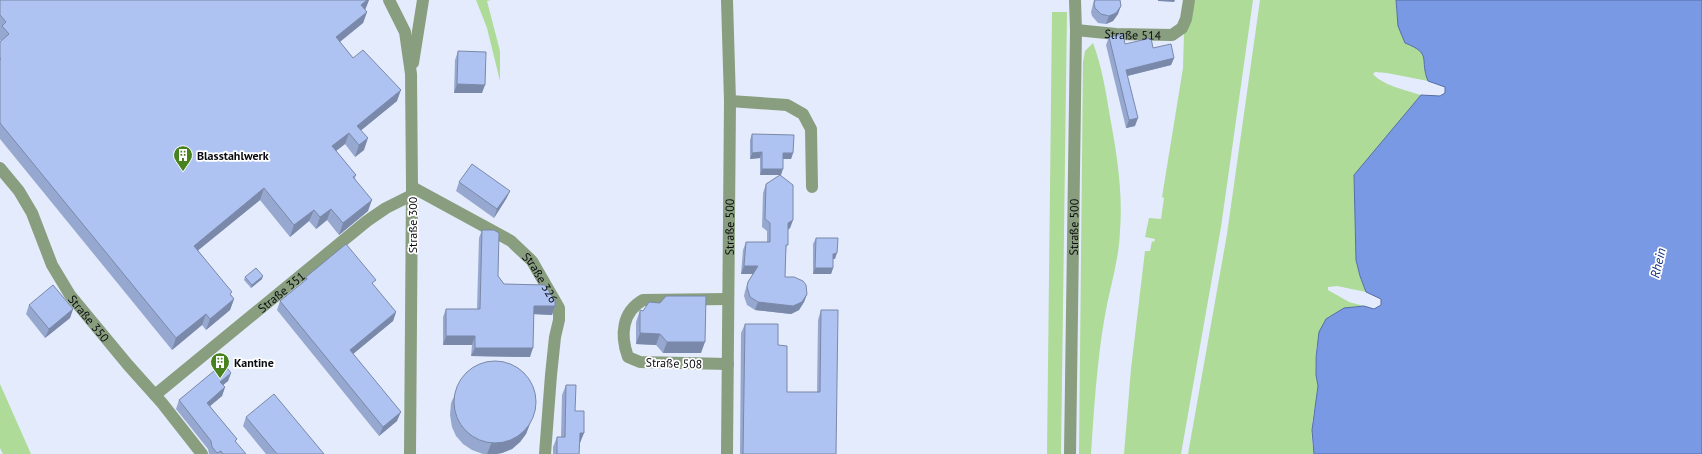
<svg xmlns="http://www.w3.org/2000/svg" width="1702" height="454" font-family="'PT Sans',sans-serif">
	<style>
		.green { fill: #aedb98 }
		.water { fill: #7999e4; stroke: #576ea4 }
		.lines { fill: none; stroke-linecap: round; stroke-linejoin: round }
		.minor { stroke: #889e7e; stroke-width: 12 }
		.wall { fill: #96a8cf }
		.shaded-wall { fill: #7a88a9 }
		.building { fill: #aec3f1; stroke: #7a88a9 }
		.labels { text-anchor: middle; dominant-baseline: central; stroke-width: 3.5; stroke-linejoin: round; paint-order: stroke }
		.street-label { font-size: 12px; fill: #090b10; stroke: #fff }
		.poi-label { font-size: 12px; font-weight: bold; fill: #090b10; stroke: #fff; text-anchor: start }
		.water-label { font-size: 13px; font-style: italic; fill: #142e83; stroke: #fff }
	</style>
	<rect width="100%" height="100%" fill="#e4ebfc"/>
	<path class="green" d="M476,0H491L487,1L500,51V81L487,28Z
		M1195,0H1253L1221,227L1181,454H1124L1131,369L1145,251H1150L1152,241L1154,242L1155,239L1145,237L1149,218L1161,219L1164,198L1162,197L1183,68L1184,32Z
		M1260,0H1396V10L1405,43C1433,54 1419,59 1428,81L1387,73L1375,72L1373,74C1382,85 1408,91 1421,95L1354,176L1356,260L1360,276L1366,292L1337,286L1328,287V290L1349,302L1364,306C1322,306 1313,339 1316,375C1316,379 1318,383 1318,387C1317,401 1312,415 1312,430C1311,438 1313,446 1314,454H1188L1227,234Z
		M1052,12H1067L1061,454H1047Z
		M1093,43C1102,67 1106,92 1110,117C1117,154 1123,193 1120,231C1119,260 1110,287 1105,315C1097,360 1094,409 1091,454H1079L1083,62L1085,51Z
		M0,384L31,454H3L0,448Z"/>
	<path class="water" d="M1396,0H1702V454H1314L1312,430L1318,386L1316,375V357L1319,332L1326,319L1344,308L1364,306L1374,309L1381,305V299L1366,292L1360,276L1356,260L1354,175L1421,95L1440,96L1445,93V87L1428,81C1419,59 1433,54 1405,43L1398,26Z"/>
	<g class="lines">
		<g class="minor">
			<path d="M389,0L405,32L411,74L412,187L410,454"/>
			<path id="s1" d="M1076,30L1116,34L1172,35L1182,28L1186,19L1189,0"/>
			<path d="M413,63L423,0"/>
			<path d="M730,101L787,105L803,114L811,129L812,187"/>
			<path id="s2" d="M0,168L19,191L32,213L52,265L70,295L128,365L162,403L202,454"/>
			<path id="s3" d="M412,187L511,241L532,261L559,308V320L555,337L551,375L545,454"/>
			<path d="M728,364L640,362L628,357C620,335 622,312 643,300L728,299"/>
			<path id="s4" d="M155,395L367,221L386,208L412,195"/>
			<path id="s5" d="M727,454L730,101L727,0"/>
			<path id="s6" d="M1070,454L1076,30L1075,0"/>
		</g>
	</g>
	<path class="wall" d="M0,0H369L365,10L367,12L363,23L340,42L353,58L397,101L361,130L364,150L355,157L345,144L336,151L356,175L355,178L368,211L339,235L327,220L316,229L309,221L290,237L260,200L198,250L234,299L230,310L206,330L202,325L172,350L0,139V42L1,41L0,40Z
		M1094,0H1120L1118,14L1113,21L1106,24L1098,23L1092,16L1091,12Z
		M1109,37L1125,44L1153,48L1174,58L1171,65L1127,76L1135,126L1126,128L1106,45Z
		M458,51L482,93H454L455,60Z
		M752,134L793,153L791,159H783L781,175H780L793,220L790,228L788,230L786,252L785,277L807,294L804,302L799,310L791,314L755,310L747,305L744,296L745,291L748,282L753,274H741L743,250L746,242H767V231L762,227L763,193L766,184L780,175H760V158L750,159V140Z
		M459,182L510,191L506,199L494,218L456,191Z
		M482,230L498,276L504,284L555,306L552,315L534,314L530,357L471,356L472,345H443V317L446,309H477L479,238Z
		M816,238L835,259H833V268L831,274H813V244Z
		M245,277L262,279L251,288L244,280Z
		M306,277L396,312L393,321L353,354L397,421L379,436L277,310L280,301L304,282Z
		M29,305L73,309L70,318L45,338L26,314Z
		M640,310L701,353H663L656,345L636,344V322Z
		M821,310L836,454H740L741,333L745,324L778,345L787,392H817L818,320Z
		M221,367L231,373L228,381L223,385L225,387L222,396L210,406L236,443L246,454H209L208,449L176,409L179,400Z
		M566,385L575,411L580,443L579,454H553V447L557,437H561L562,395Z
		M456,392L530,424L526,434L520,442L512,449L502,453L496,454H483L472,450L463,444L456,436L452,427L450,415L451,403Z
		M246,417L324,454H266L243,426Z"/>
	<path class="shaded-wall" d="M367,0H369L365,10L361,5Z
		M1158,0H1175L1174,2L1158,1Z
		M1121,6L1118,14L1113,21L1106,24L1109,16Z
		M367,12L363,23L332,48L336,37Z
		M1174,58L1171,65L1123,77L1126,70Z
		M457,84L485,85L482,93H454Z
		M401,90L397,101L353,137L357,126Z
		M1138,118L1135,126L1126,128L1129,120Z
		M349,133L345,144L328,157L332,146Z
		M368,138L364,150L355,157L359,145Z
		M762,152L760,158L750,159L752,153Z
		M783,153H793L791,159H781Z
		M762,169H783L781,175H760Z
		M264,188L260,200L190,257L194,246Z
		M510,191L506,199L494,218L497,209Z
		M372,200L368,211L339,235L343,223Z
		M331,209L327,220L316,229L320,217Z
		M314,210L309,221L290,237L294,225Z
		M793,220L790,228L785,231L788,223Z
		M837,253L835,259H831L833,254Z
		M744,266H758L755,274H741Z
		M815,268H833L831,274H813Z
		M263,276L262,279L251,288L252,285Z
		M807,294L804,302L799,310L791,314L755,310L758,302Z
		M234,299L230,310L206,330L210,319Z
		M534,306H555L552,315L531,314Z
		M73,309L70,318L45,338L49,329Z
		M396,312L393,321L347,359L350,350Z
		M206,314L202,325L172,350L176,338Z
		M640,333L660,334L656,345L636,344Z
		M446,336H475L472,345H443Z
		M667,342H705L701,353H663Z
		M475,348H533L530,357L471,356Z
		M231,373L228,381L217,390L220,382Z
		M225,387L222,396L204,411L207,403Z
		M401,412L397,421L379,436L383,427Z
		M534,413L526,434L520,442L512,449L502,453L496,454H487L491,444Z
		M580,433H584L580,443Z"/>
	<path class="building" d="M0,0H367L361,5L367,12L336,37L353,58L363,50L401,90L357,126L368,138L359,145L349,133L332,146L356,175L353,177L372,200L343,223L331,209L320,217L314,210L294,225L264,188L194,246L232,292L230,294L234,299L210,319L206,314L176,338L0,123V59H1L0,58V42L9,34L2,26L6,22L0,15Z
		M1095,0H1120L1121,6L1116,13L1109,16L1101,14L1095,8L1094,4Z
		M1123,34L1125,44L1151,38L1153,48L1171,44L1174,58L1126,70L1138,118L1129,120L1109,37Z
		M458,51L486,52L485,85L457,84Z
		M752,134L794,135L793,153H783V169H762V152L752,153Z
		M472,164L510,191L497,209L459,182Z
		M780,175L793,185V220L788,223V245H786L785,277H794L803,281L806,285L807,294L802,302L793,306L758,302L750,297L747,287L748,282L758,266H744L746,242H770V223L765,219L766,184Z
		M482,230H494L499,233L498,276L504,284L545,285L555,301V306H534L533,348H475V336H446V309H480Z
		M816,238H838L837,253L833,254V268H815Z
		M346,244L376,280L372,283L396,312L350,350L401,412L383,427L280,301L307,279L306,277Z
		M256,268L263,276L252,285L245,277Z
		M53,285L73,309L49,329L29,305Z
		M666,296H706L705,342H667L660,334L640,333V310L643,311L649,302L660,303Z
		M821,310H838L836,454H743L745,324H778V345L787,346V392H820Z
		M454 402a41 41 0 1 1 82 0a41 41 0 1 1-82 0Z
		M224,364L231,373L220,382L225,387L207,403L237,439L235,441L246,454H223L221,451L217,453L212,447L211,441L179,400L220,366L221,367Z
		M566,385H576L575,411H584V433H580L579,454H557V437H565Z
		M274,394L324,454H277L246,417Z"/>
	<defs>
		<g id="building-pin" transform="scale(1)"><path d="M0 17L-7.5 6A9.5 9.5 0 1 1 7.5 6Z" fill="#47821f" stroke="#fff"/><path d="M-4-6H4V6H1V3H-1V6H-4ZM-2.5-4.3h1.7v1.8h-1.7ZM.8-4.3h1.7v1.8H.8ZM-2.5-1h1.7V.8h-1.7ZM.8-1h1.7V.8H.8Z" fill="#fff"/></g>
	</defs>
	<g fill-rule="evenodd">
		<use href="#building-pin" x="183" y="155"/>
		<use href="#building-pin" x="220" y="362"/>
	</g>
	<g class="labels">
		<g class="street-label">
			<text stroke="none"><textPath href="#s1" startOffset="57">Straße 514</textPath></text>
			<text transform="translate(412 225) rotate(-90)">Straße 300</text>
			<text stroke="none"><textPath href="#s5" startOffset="227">Straße 500</textPath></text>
			<text stroke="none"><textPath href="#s6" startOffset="227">Straße 500</textPath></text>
			<text stroke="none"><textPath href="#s3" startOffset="160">Straße 326</textPath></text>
			<text stroke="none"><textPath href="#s4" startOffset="163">Straße 351</textPath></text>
			<text stroke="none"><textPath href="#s2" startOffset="176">Straße 350</textPath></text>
			<text transform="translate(674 363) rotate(2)">Straße 508</text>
		</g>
		<g class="poi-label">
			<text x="197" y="155">Blasstahlwerk</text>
			<text x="234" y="362">Kantine</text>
		</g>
		<g class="water-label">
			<text transform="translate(1658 263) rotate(-77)">Rhein</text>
		</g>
	</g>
</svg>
